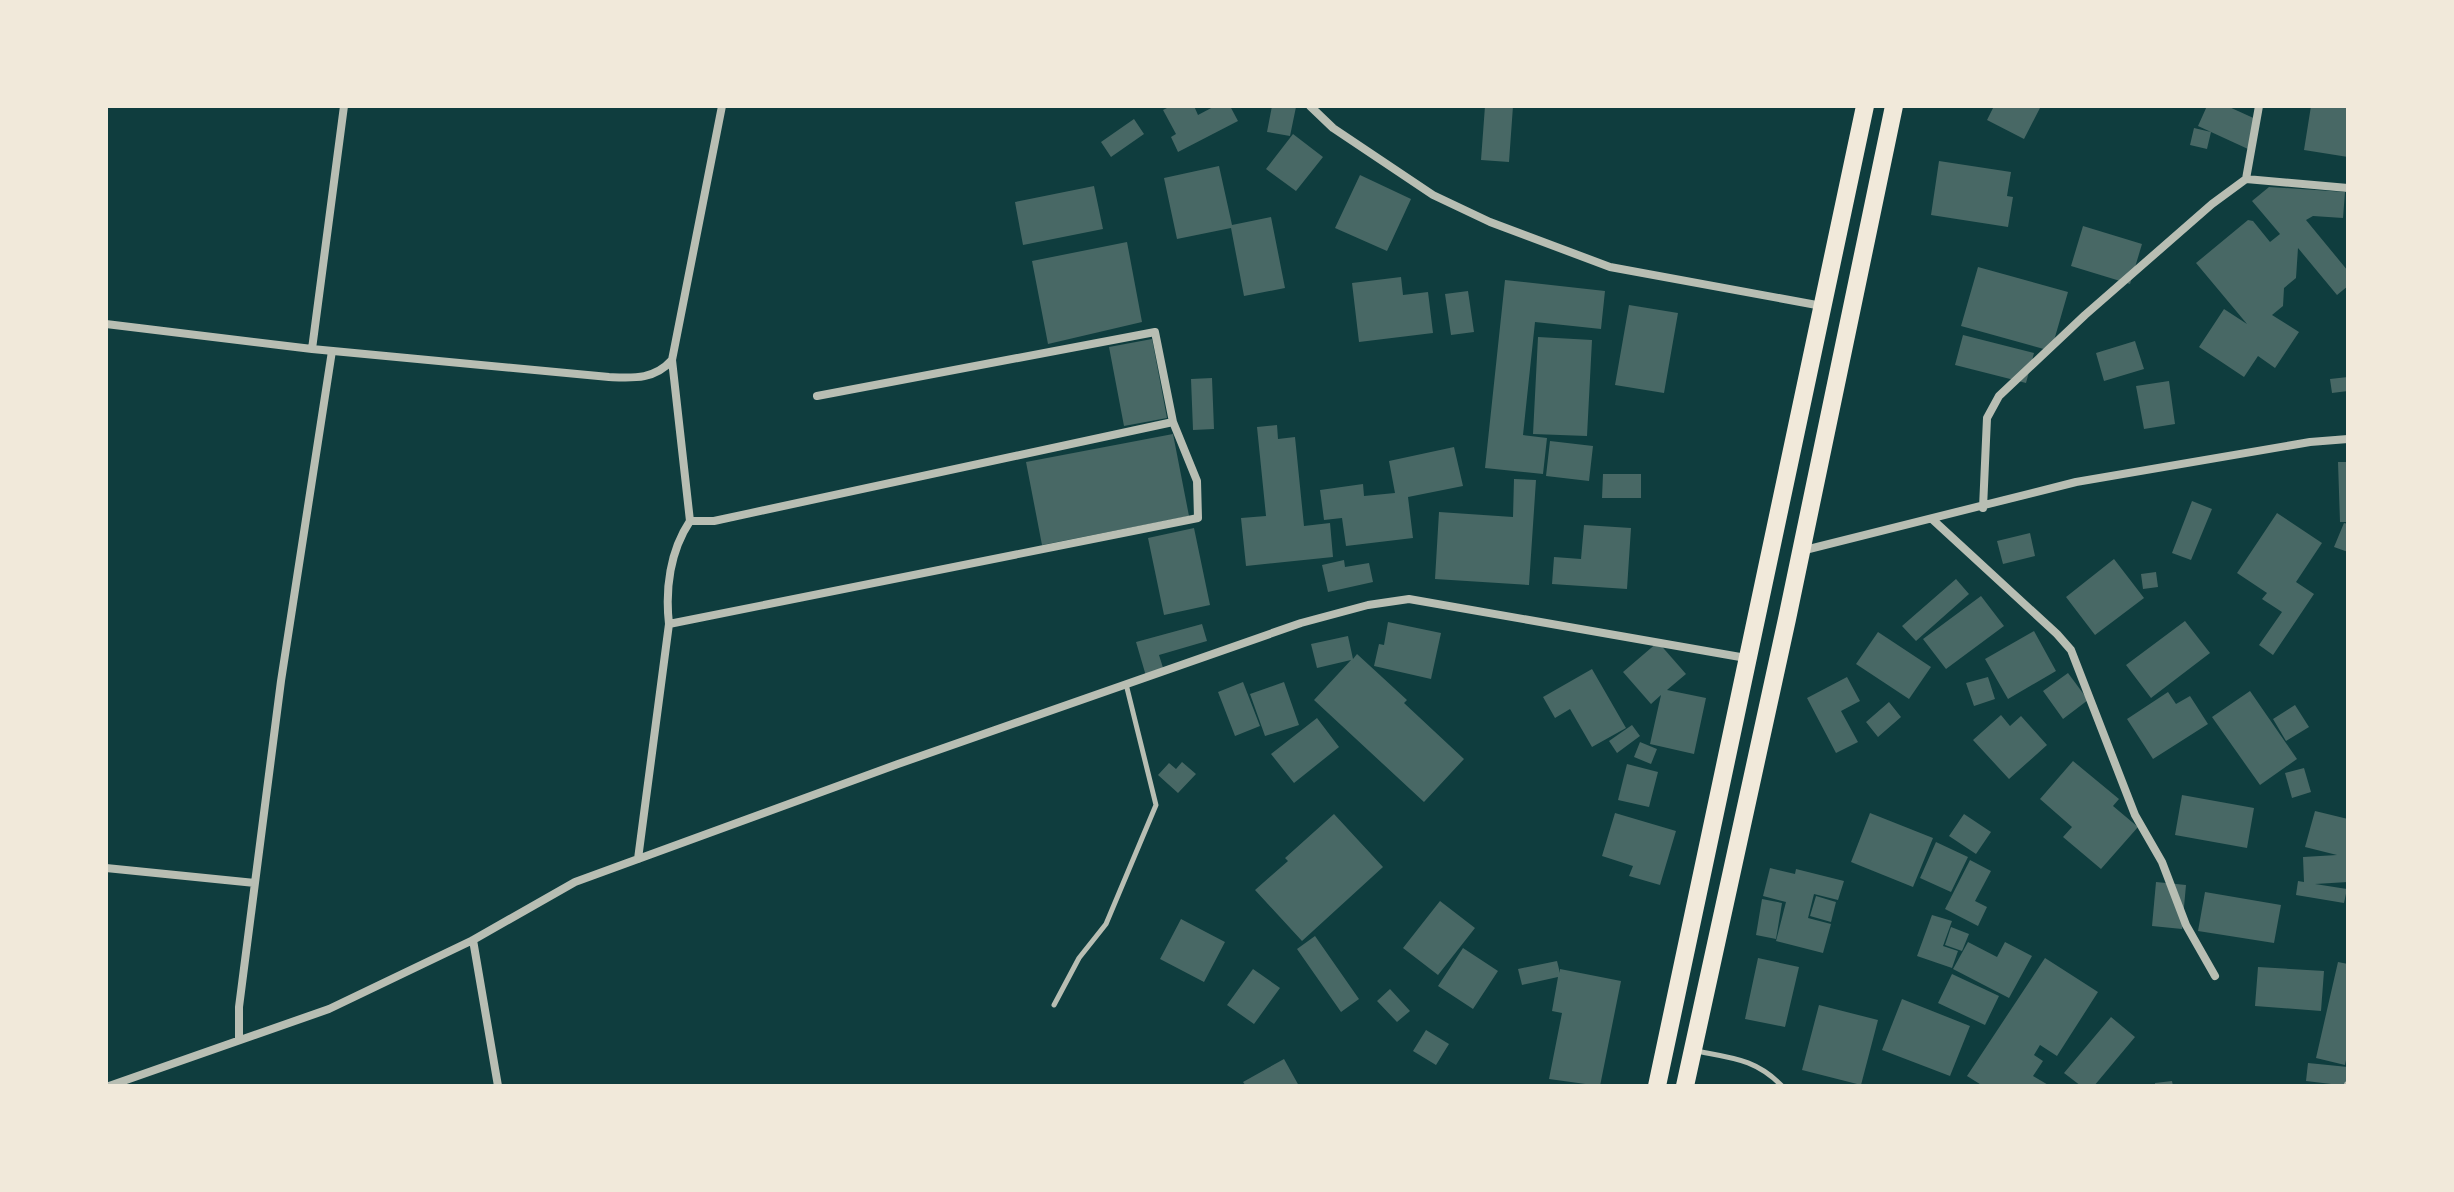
<svg xmlns="http://www.w3.org/2000/svg" width="2454" height="1192" font-family="'Asap Condensed',sans-serif">
	<style>
		.building { fill: #486865 }
		.lines { fill: none; stroke-linecap: round; stroke-linejoin: round }
		.service { stroke: #b8beb3; stroke-width: 5 }
		.minor { stroke: #b8beb3; stroke-width: 8 }
		.primary { stroke: #f1e9da; stroke-width: 18 }
	</style>
	<rect width="100%" height="100%" fill="#0f3d3e"/>
	<path class="building" d="M1171,106H1194L1198,115L1215,106H1230L1238,121L1178,152L1171,137L1176,134L1163,110Z
		M1272,106L1296,107L1290,136L1267,132Z
		M1485,106H1513L1509,162L1481,160Z
		M1994,106H2041L2024,139L1987,120Z
		M2207,106H2227L2260,121L2248,149L2198,126Z
		M2311,106H2348V157L2304,150Z
		M1134,119L1144,134L1111,157L1101,142Z
		M2194,128L2211,132L2207,149L2190,145Z
		M1293,134L1323,157L1296,191L1266,169Z
		M1939,161L2011,172L2007,196L2013,197L2008,227L1931,215Z
		M1219,166L1232,225L1271,217L1285,288L1244,296L1231,228L1177,239L1164,178Z
		M1360,175L1411,199L1387,251L1335,228Z
		M1094,186L1103,229L1023,245L1015,202Z
		M2269,187L2345,192L2343,218L2313,216L2306,220L2348,271V286L2337,295L2298,248L2296,278L2284,288L2283,306L2272,315L2299,332L2275,368L2258,356L2244,377L2199,347L2224,309L2247,324L2196,263L2248,220L2253,221L2270,242L2280,234L2252,201Z
		M2083,226L2142,244L2130,284L2071,266Z
		M1127,242L1142,322L1048,344L1032,261Z
		M1978,267L2068,292L2051,351L1961,326Z
		M1401,277L1403,295L1428,292L1433,333L1359,342L1352,283Z
		M1505,280L1605,291L1601,329L1535,322L1523,435L1547,438L1543,474L1485,468Z
		M1468,291L1474,332L1451,335L1445,294Z
		M1629,305L1678,313L1664,393L1615,385Z
		M1963,335L2034,353L2026,383L1955,365Z
		M1538,337L1592,340L1587,436L1533,434Z
		M1152,339L1167,418L1124,426L1109,347Z
		M2135,341L2144,369L2104,381L2096,353Z
		M2348,377V391L2332,393L2330,379Z
		M1212,378L1214,429L1193,430L1191,379Z
		M2169,381L2175,424L2144,429L2136,386Z
		M1277,425L1278,439L1295,437L1304,526L1330,523L1333,557L1246,566L1241,518L1266,516L1257,427Z
		M1173,434L1189,516L1042,545L1026,462Z
		M1550,441L1593,446L1589,481L1546,476Z
		M1454,447L1463,486L1408,497L1413,538L1346,546L1342,518L1324,520L1320,490L1363,484L1364,496L1395,493L1389,461Z
		M2338,462H2348V522H2340Z
		M1603,474H1641V498H1602Z
		M1514,479L1536,480L1529,585L1435,579L1439,512L1513,517Z
		M2192,501L2212,509L2191,560L2172,553Z
		M2277,513L2322,543L2296,582L2314,594L2273,655L2259,645L2282,612L2262,599L2267,593L2237,573Z
		M2344,523L2348,524V552L2334,547Z
		M1584,525L1631,528L1627,589L1552,584L1554,557L1581,559Z
		M1194,528L1210,605L1164,615L1148,538Z
		M2030,533L2035,556L2003,564L1997,541Z
		M2114,559L2144,598L2095,635L2066,597Z
		M1344,560L1345,567L1369,563L1373,582L1328,592L1322,565Z
		M2156,572L2158,587L2143,589L2141,574Z
		M1956,579L1969,594L1916,641L1902,626Z
		M1981,596L2004,626L1946,669L1923,639Z
		M2185,621L2210,653L2151,698L2126,665Z
		M1388,622L1441,633L1431,679L1374,666L1379,644L1384,645Z
		M1202,624L1207,641L1159,655L1164,671L1146,676L1136,642Z
		M2034,631L2056,671L2008,699L1985,659Z
		M1878,632L1931,667L1909,699L1856,664Z
		M1348,636L1353,659L1357,654L1407,700L1404,703L1464,759L1424,802L1314,700L1351,660L1317,668L1311,644Z
		M1658,642L1686,674L1667,690L1706,698L1694,754L1650,744L1661,695L1651,704L1623,672Z
		M1592,669L1626,728L1592,747L1570,709L1555,718L1543,697Z
		M2068,673L2088,700L2063,719L2043,691Z
		M1847,677L1860,701L1841,711L1858,742L1836,753L1807,698Z
		M1988,677L1995,699L1974,706L1966,683Z
		M1243,682L1260,726L1235,736L1218,692Z
		M1284,682L1299,725L1265,736L1250,694Z
		M2250,691L2297,759L2260,785L2212,717Z
		M2168,692L2176,704L2190,696L2208,724L2153,759L2127,719Z
		M1889,702L1901,717L1878,737L1866,722Z
		M2295,705L2309,727L2286,741L2273,719Z
		M2001,715L2010,726L2021,716L2047,745L2009,779L1973,740Z
		M1317,718L1339,747L1294,783L1271,754Z
		M1632,725L1640,736L1617,753L1609,741Z
		M1640,742L1657,749L1651,764L1634,757Z
		M2073,761L2119,799L2113,806L2138,827L2101,869L2063,837L2072,827L2040,799Z
		M1182,762L1196,774L1178,793L1158,775L1169,763L1176,769Z
		M1627,764L1658,772L1649,807L1618,800Z
		M2304,768L2311,792L2292,798L2285,773Z
		M2182,795L2254,808L2247,848L2175,835Z
		M2315,811L2348,819V882L2315,884L2347,889L2344,903L2296,895L2298,881L2304,882L2303,857L2337,855L2305,847Z
		M1615,813L1676,831L1660,885L1629,876L1633,866L1602,856Z
		M1870,813L1933,838L1913,887L1851,862Z
		M1334,814L1383,867L1302,941L1255,890L1288,861L1285,858Z
		M1964,814L1991,832L1976,854L1949,836Z
		M1936,842L1968,857L1951,892L1920,878Z
		M1970,860L1991,871L1975,901L1987,907L1978,926L1945,909Z
		M1770,868L1795,874L1796,869L1844,881L1838,900L1814,894L1808,918L1831,924L1823,953L1776,941L1786,902L1763,896Z
		M2156,882L2186,885L2182,929L2152,926Z
		M2205,892L2281,905L2274,943L2198,931Z
		M1816,896L1836,902L1831,922L1810,916Z
		M1762,899L1782,903L1776,939L1756,935Z
		M1440,901L1475,928L1438,975L1403,948Z
		M1932,915L1952,921L1943,946L1958,951L1952,968L1917,956Z
		M1181,919L1225,942L1204,982L1160,959Z
		M1951,927L1969,934L1962,951L1945,945Z
		M1315,936L1359,999L1341,1012L1297,949Z
		M1968,942L1997,957L2005,942L2032,956L2009,998L1953,969Z
		M1463,948L1498,971L1473,1009L1438,986Z
		M1758,958L1799,967L1785,1027L1745,1019Z
		M2045,958L2098,992L2057,1056L2040,1045L2034,1055L2043,1061L2033,1076L2050,1086H1983L1967,1076Z
		M1557,961L1560,973V969L1621,981L1600,1086L1549,1079L1562,1013L1552,1011L1558,977L1522,985L1518,969Z
		M2338,962L2348,964V1050L2345,1065L2316,1058Z
		M2258,967L2324,971L2321,1011L2255,1006Z
		M1253,969L1280,988L1254,1024L1227,1005Z
		M1952,974L1999,996L1985,1025L1938,1003Z
		M1390,989L1410,1011L1397,1022L1377,1001Z
		M1902,999L1970,1026L1950,1076L1882,1050Z
		M1819,1005L1878,1020L1861,1085L1802,1070Z
		M2111,1017L2135,1037L2094,1086H2081L2064,1073Z
		M1426,1030L1449,1044L1436,1065L1413,1051Z
		M1284,1059L1299,1086H1246L1243,1082Z
		M2308,1063L2348,1067V1086L2306,1081Z
		M2172,1081L2173,1086H2155V1083Z"/>
	<g class="lines">
		<path class="service" d="M1054,1005L1079,958L1106,924L1156,805L1126,684
			M1696,1051C1732,1058 1756,1059 1782,1086"/>
		<path class="minor" d="M1310,106L1333,128L1433,195L1490,222L1610,267L1822,306
			M2246,179L2259,106
			M106,324L312,349L609,377C633,378 654,380 672,360L722,106
			M312,349L344,106
			M1983,508L1987,418L1999,396L2085,315L2212,204L2246,179L2348,188
			M1932,519L2057,634L2071,650L2135,815L2162,862L2186,925L2215,976
			M690,521H714L1173,422
			M1801,551L2076,482L2310,442L2348,439
			M669,624L1198,518L1197,481L1173,422L1155,332L817,396
			M638,859L669,624C665,589 670,551 690,521L672,360
			M106,868L255,883
			M473,940L498,1086
			M239,1040V1007L281,681L332,351
			M109,1086L329,1009L473,940L575,882L898,764L1301,623L1368,605L1409,599L1746,658
			M2348,1086V1085"/>
		<path class="primary" d="M1657,1086L1865,106
			M1685,1086L1787,619L1894,106"/>
	</g>
	<rect width="2454" height="1192" fill="none" stroke="#f1e9da" stroke-width="216"/>
</svg>
